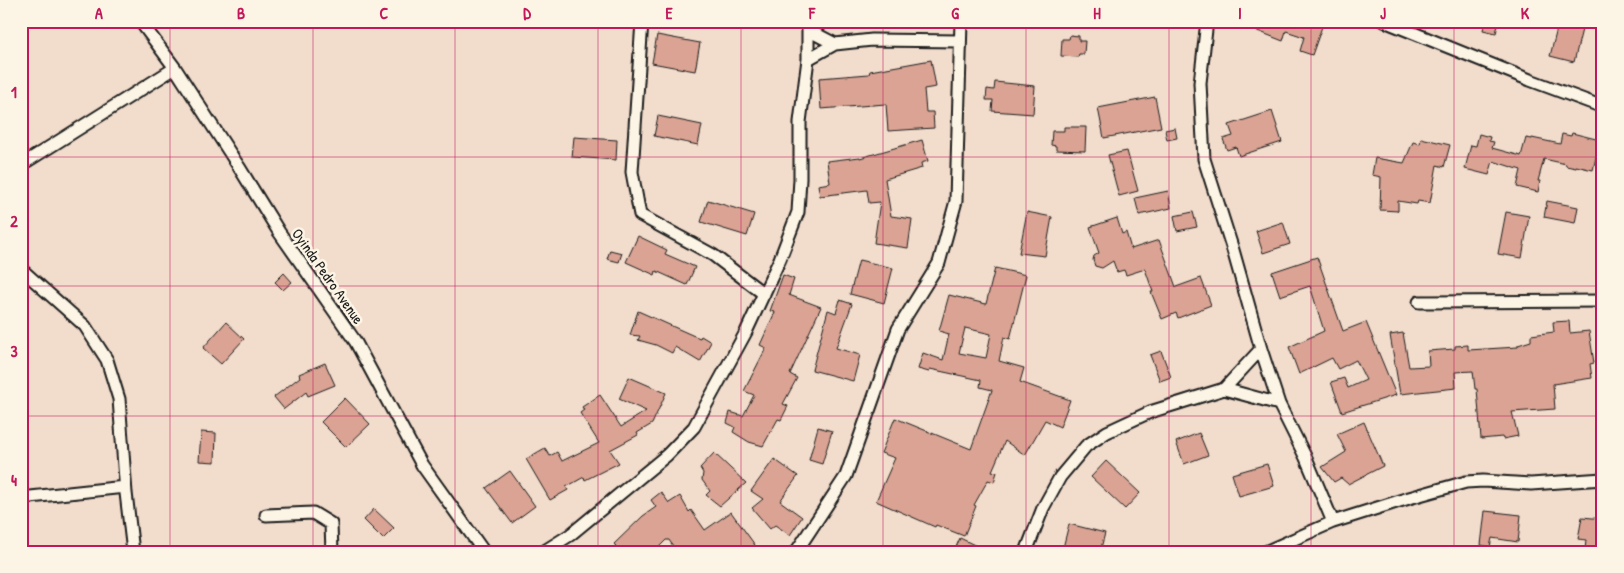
<svg xmlns="http://www.w3.org/2000/svg" width="1624" height="573" font-family="'Patrick Hand',sans-serif">
	<style>
		.building { fill: #daa393; stroke: #1c1c1c; fill-rule: evenodd }
		.lines { fill: none; stroke-linecap: round; stroke-linejoin: round }
		.minor-casing { stroke: #1c1c1c; stroke-width: 15 }
		.minor { stroke: #fcf5e5; stroke-width: 11 }
		.grid { fill: none; stroke: #c2185b; stroke-width: 1; stroke-opacity: 0.55 }
		.labels { text-anchor: middle; dominant-baseline: central; stroke-width: 5; stroke-linejoin: round; paint-order: stroke }
		.street-label { font-size: 15px; fill: #1c1c1c; stroke: #fcf5e5 }
		.neatline { fill: none; stroke: #c2185b; stroke-width: 2 }
		.grid-label { font-size: 16px; text-anchor: middle; font-weight: bold; fill: #c2185b }
	</style>
	<rect width="100%" height="100%" fill="#f2dccc"/>
	<filter id="ink" filterUnits="userSpaceOnUse"><feTurbulence type="fractalNoise" baseFrequency=".02" numOctaves="2"/><feDisplacementMap in="SourceGraphic" scale="10" xChannelSelector="R" yChannelSelector="G"/><feConvolveMatrix kernelMatrix="1 2 1 2 8 2 1 2 1" color-interpolation-filters="sRGB"/></filter>
	<g filter="url(#ink)">
		<path class="building" d="M1232,21H1324L1312,55L1300,51L1304,37L1286,31L1283,41Z
			M1485,21H1499L1496,33L1483,30Z
			M1559,21H1584L1574,62L1550,56Z
			M657,35L700,43L695,71L652,63Z
			M1070,35L1079,36V41H1085L1084,54H1079L1078,57L1061,56L1062,39H1069Z
			M931,60L936,87L924,89L926,112H933L934,128L888,131L886,104L821,109L819,78L869,74L870,71Z
			M995,82L1035,86L1033,114L992,111L993,100H986L987,89L994,90Z
			M1155,97L1161,127L1104,138L1098,108Z
			M1272,111L1282,142L1239,156L1236,147L1227,150L1223,139L1233,136L1229,125Z
			M658,116L702,125L698,145L654,136Z
			M1064,127H1086L1085,151L1056,150V146L1051,145L1052,131H1064Z
			M1175,128L1177,138L1167,140L1165,130Z
			M1572,133L1600,140L1593,170L1576,166V168L1566,166V164L1544,159L1538,181H1540L1538,192L1517,187L1521,170L1493,161L1489,175L1465,169L1471,145L1476,146L1479,134L1490,137L1489,141L1494,142L1492,148L1521,156L1526,138L1532,139V138L1560,144L1562,134L1571,136Z
			M574,137L617,140L616,160L572,157Z
			M1421,138L1450,145L1444,167L1437,165L1430,203L1418,201L1417,204L1398,201V211L1380,210L1381,177L1372,175L1375,158L1404,163L1413,142L1420,144Z
			M922,140L928,161L921,163L922,168L885,179L891,216L912,219L908,248L874,243L880,202L869,203L867,190L820,196L818,185L830,183L827,161L860,157V158Z
			M1127,151L1138,191L1119,196L1108,155Z
			M1168,191L1171,208L1139,215L1135,198Z
			M708,200L754,214L747,236L701,222Z
			M1547,201L1578,207L1575,223L1544,217Z
			M1027,212L1052,217L1045,256L1019,253Z
			M1193,212L1197,227L1177,231L1174,216Z
			M1506,212L1529,216L1522,258L1498,254Z
			M1117,218L1122,234L1126,232L1131,249L1159,240L1176,287L1201,278L1211,305L1178,318L1176,313L1162,319L1151,292H1153L1145,269L1126,275L1124,270L1117,272L1113,261L1102,268L1095,266L1093,260L1094,256L1099,253L1090,227Z
			M1283,222L1290,244L1263,253L1256,231Z
			M638,236L667,250L665,254L695,267L687,285L656,271L655,275L626,262Z
			M610,250L622,253L619,262L607,259Z
			M1317,257L1343,331L1366,322L1396,395L1342,412L1331,382L1344,378L1348,388L1366,380L1356,360L1338,369L1332,358L1299,374L1289,347L1324,331L1310,286L1280,296L1272,272Z
			M859,260L893,268L884,303L850,294Z
			M995,268L1026,275L1010,339L1004,337L999,361L1024,368L1020,382L1070,400L1060,427L1045,420L1025,455L1005,441L992,471L997,472L994,482L988,480L974,505L976,506L964,536L936,525L935,527L876,501L895,458L881,453L895,418L971,449L992,390L980,387L981,380L930,369L929,372L918,369L923,353L943,360L949,334L939,331L949,295L986,304ZM965,328L991,334L986,358L959,353Z
			M284,273L292,282L283,290L275,282Z
			M783,275L794,279L789,295L821,307L790,374L797,378L783,404L788,406L781,420L778,419L763,446L749,442L733,432L735,427L727,423L730,412L743,416L754,395L744,391L766,348L760,345L775,312L770,311Z
			M840,300L852,304L836,348L860,355L853,381L812,370L828,310L836,313Z
			M638,311L692,335L700,338L701,336L711,342L700,362L675,347L672,353L656,345L638,340L640,336L630,335Z
			M1569,321L1570,333L1589,331L1594,363L1590,364L1592,378L1553,384L1555,409L1512,412L1518,436L1503,439L1502,437L1481,439L1477,389H1475L1473,371L1455,372L1456,388L1400,394L1390,335L1403,333L1409,367L1429,366L1428,351L1455,349V346L1468,345V350L1518,347V345L1531,341V335L1554,332L1553,322Z
			M226,322L244,339L221,364L203,348Z
			M1161,351L1171,377L1160,381L1150,355Z
			M325,363L335,385L308,396L306,392L284,409L274,397L300,377L299,374Z
			M629,377L666,393L652,424L637,433L638,435L610,450L619,463L585,480L584,477L566,487L568,490L550,500L526,459L545,448L550,456L557,452L562,461L599,443L580,413L584,410L582,407L600,395L621,427L646,411L619,399Z
			M345,398L370,424L346,447L321,422Z
			M1364,422L1383,466L1348,484L1341,478L1334,482L1322,467L1346,452L1337,434Z
			M818,427L832,431L822,464L809,460Z
			M201,432L216,433L215,462L199,461Z
			M1199,433L1208,455L1184,464L1176,442Z
			M714,453L746,483L720,506L706,495L710,491L702,480L703,473L700,468Z
			M774,459L798,476L780,501L802,517L790,535L775,525L770,529L752,508L763,499L751,491Z
			M1106,461L1140,493L1125,509L1091,477Z
			M1267,464L1274,486L1239,496L1232,474Z
			M510,471L535,506L512,523L486,488Z
			M661,492L669,503L680,496L689,512L691,510L705,530L731,512L755,545L749,552H677L669,540H666L654,552H608L616,546L614,544L643,516L656,507L651,500Z
			M374,509L394,528L383,539L364,520Z
			M1485,511L1521,515L1518,542L1492,538L1490,547L1481,545Z
			M1582,517L1603,519V543L1599,542L1598,552L1585,550L1586,540L1578,539Z
			M1069,524L1105,533L1100,552H1062Z
			M960,538L989,552H966L956,547Z"/>
		<g class="lines">
			<g class="minor-casing">
				<path id="minor" d="M140,21L175,68L239,167L279,232L355,341L422,465L484,552
					M642,21L632,172L640,215L713,255L764,294
					M1207,21L1200,83L1204,159L1233,250L1261,349L1279,404L1306,458L1333,522
					M1384,21L1530,80L1603,107
					M808,30L835,44
					M808,59L835,44L872,40L960,41
					M21,165L175,68
					M21,269L85,326L107,360L119,399L126,493L133,552
					M1419,302L1603,301
					M1224,389L1279,404
					M21,498L125,487
					M266,515L313,513L331,524L332,552
					M543,552L570,535L667,455L694,427L746,332L780,259L798,212L800,179V122L808,59V21
					M796,552L846,476L898,329L939,263L956,201L961,21
					M1026,552L1043,508L1060,477L1086,446L1107,432L1150,412L1224,389L1261,349
					M1265,552L1333,522L1409,498L1466,482L1483,481L1531,484L1603,479"/>
			</g>
			<use href="#minor" class="minor"/>
		</g>
	</g>
	<path class="grid" d="M170,21V552M313,21V552M455,21V552M598,21V552M741,21V552M883,21V552M1026,21V552M1169,21V552M1311,21V552M1454,21V552M21,157H1603M21,286H1603M21,416H1603"/>
	<g class="labels">
		<g class="street-label">
			<text transform="translate(328 276) rotate(55)">Oyinda Pedro Avenue</text>
		</g>
	</g>
	<rect width="1624" height="573" fill="none" stroke="#fcf5e5" stroke-width="55"/>
	<rect x="28" y="28" width="1568" height="518" class="neatline"/>
	<g class="grid-label">
		<text x="99" y="19">A</text>
		<text x="241" y="19">B</text>
		<text x="384" y="19">C</text>
		<text x="527" y="19">D</text>
		<text x="669" y="19">E</text>
		<text x="812" y="19">F</text>
		<text x="955" y="19">G</text>
		<text x="1097" y="19">H</text>
		<text x="1240" y="19">I</text>
		<text x="1383" y="19">J</text>
		<text x="1525" y="19">K</text>
		<text x="14" y="98">1</text>
		<text x="14" y="227">2</text>
		<text x="14" y="357">3</text>
		<text x="14" y="486">4</text>
	</g>
</svg>
